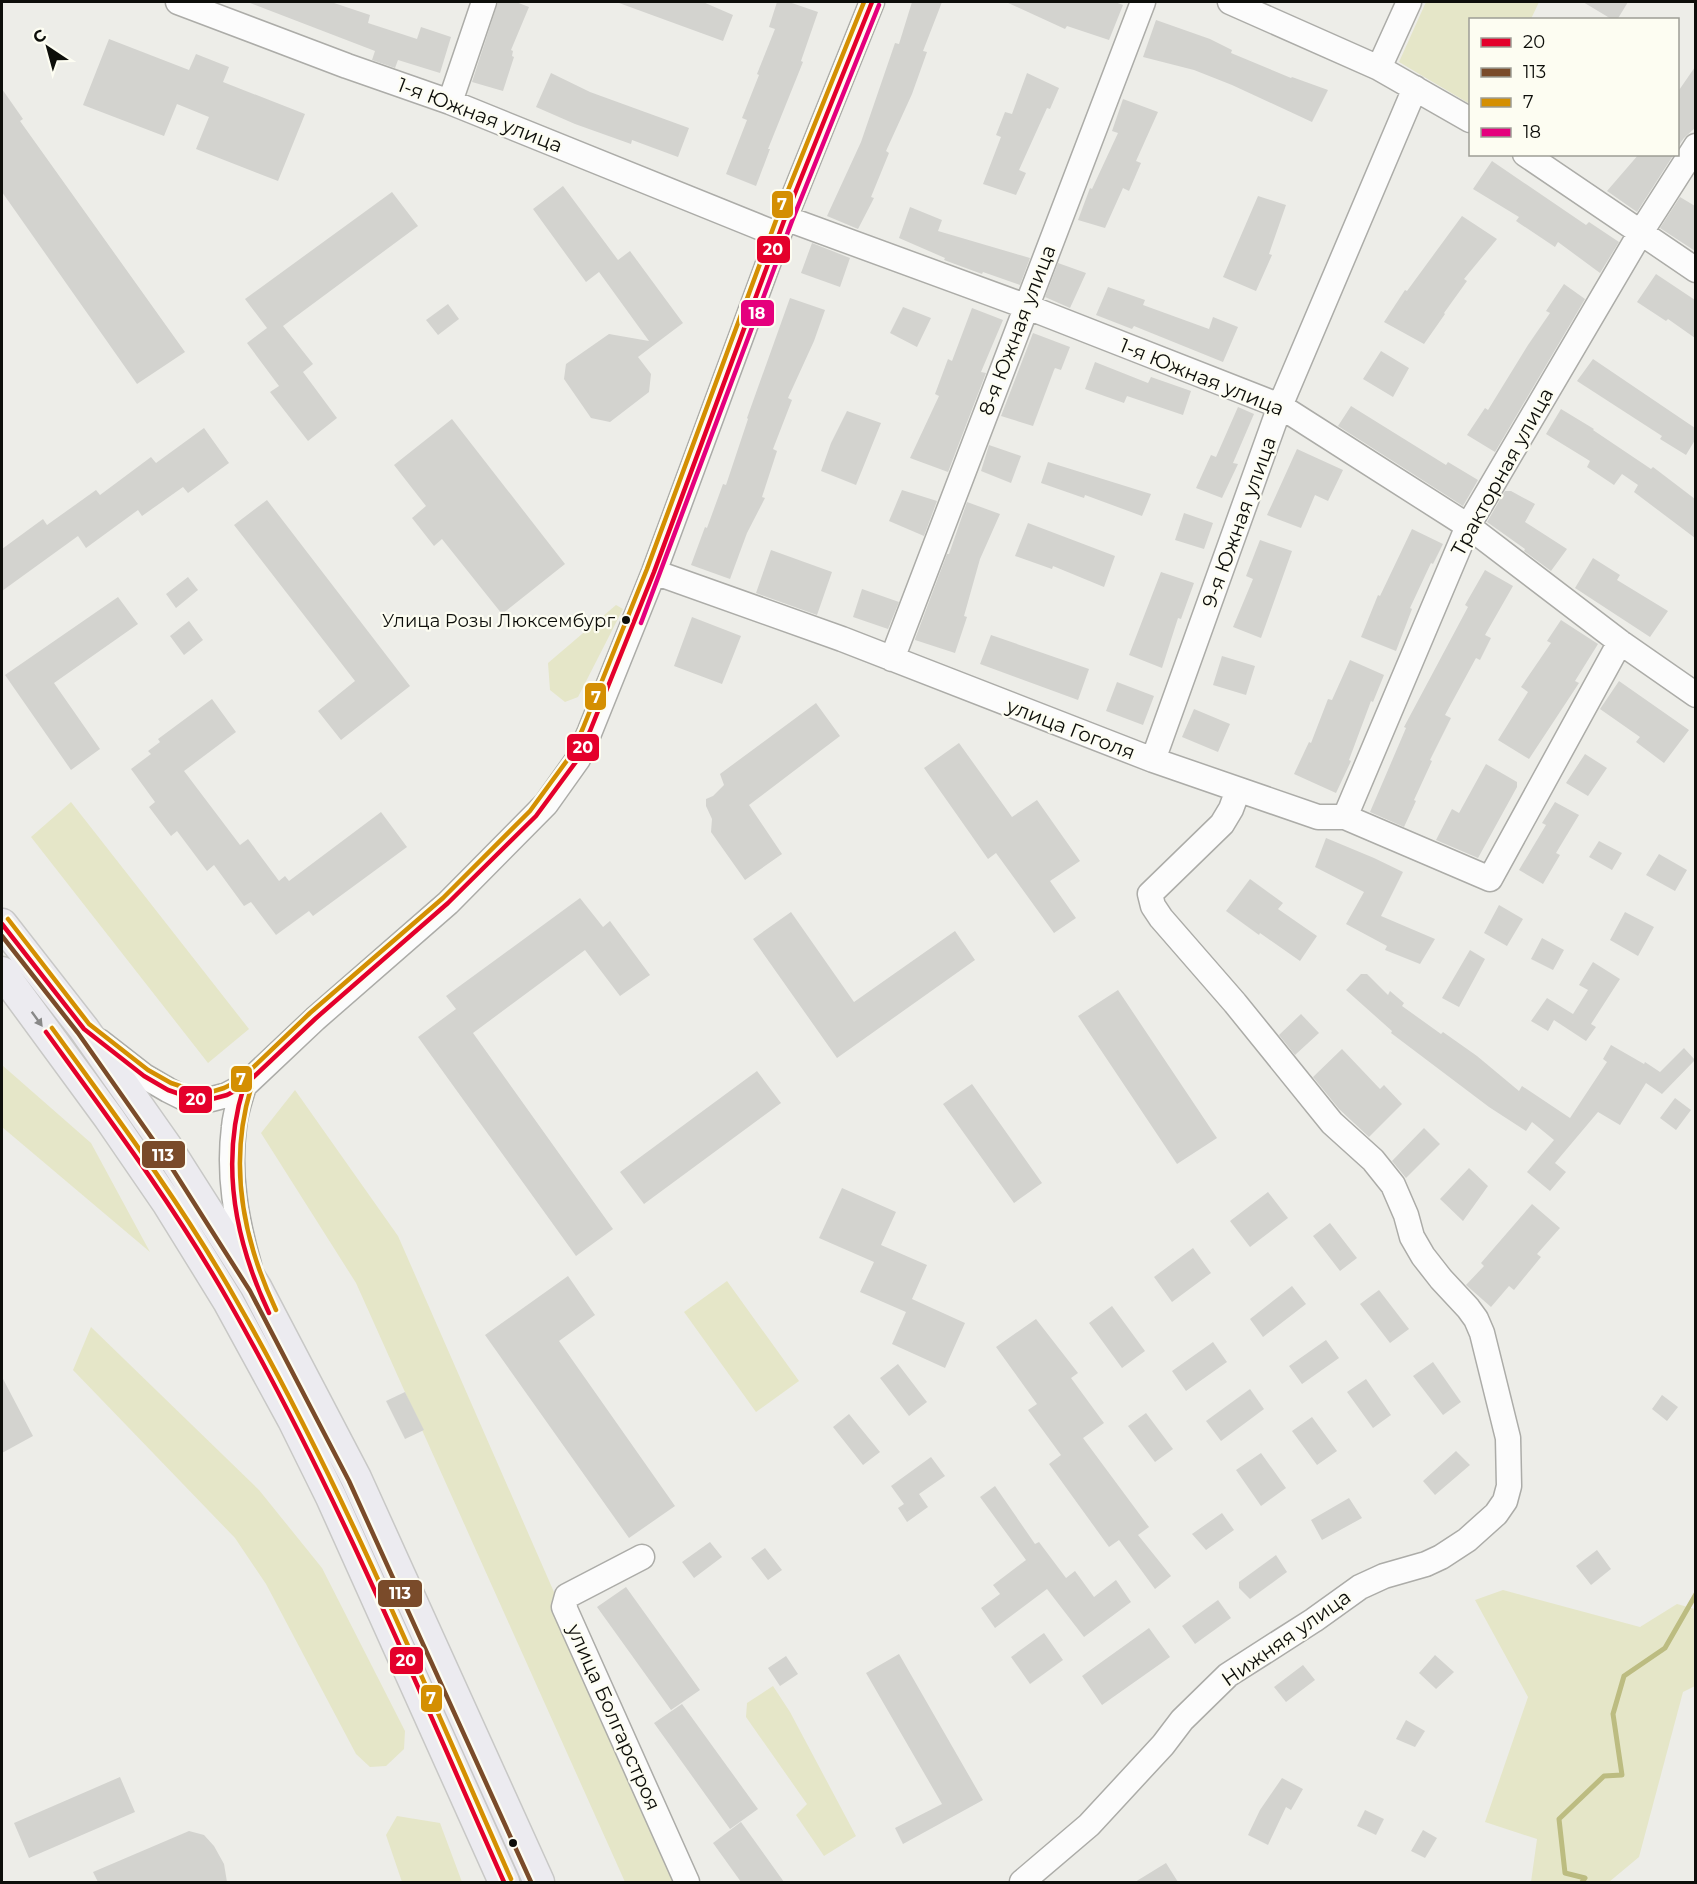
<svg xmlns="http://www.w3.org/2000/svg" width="1697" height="1884" font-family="Montserrat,sans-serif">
	<rect width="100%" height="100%" fill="#edede8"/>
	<path fill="#e5e6c8" d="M1426,2H1539L1531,19L1470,20V104L1399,62Z
		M616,605L623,609L578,697L565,702L550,690L548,663Z
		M71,802L249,1029L208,1063L31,837Z
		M2,1065L91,1143L150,1252L2,1127Z
		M295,1090L398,1236L681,1882H625L356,1283L261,1133Z
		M727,1281L799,1381L756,1412L684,1312Z
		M91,1327L259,1490L322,1568L405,1731L404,1749L386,1766L370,1767L356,1754L266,1584L235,1538L73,1370Z
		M1503,1590L1640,1627L1677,1604L1695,1609V1686L1683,1692L1639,1857L1609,1882H1531L1537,1839L1485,1822L1528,1697L1475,1600Z
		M773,1686L790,1712L856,1836L824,1856L796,1815L807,1804L746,1717L747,1703Z
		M397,1816L440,1823L462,1882H402L386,1835Z"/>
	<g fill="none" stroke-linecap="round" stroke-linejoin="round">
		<path stroke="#bcbc81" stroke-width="5" d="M1582,1882L1585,1878L1565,1873L1559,1819L1604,1776L1622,1775L1613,1714L1624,1676L1665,1648L1696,1594"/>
	</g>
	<path fill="#d3d3cf" d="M250,2H331L370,15L368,23L417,39L421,27L451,37L440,73L398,60L395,68L372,60L375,51L250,3Z
		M498,2H516L529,7L511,50L513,51L512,56L514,57L503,91L472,82Z
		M619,2H703L733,15L723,41L619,3Z
		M777,2H789L818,12L801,61L803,62L768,149H770L756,186L726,174L747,120L742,118L759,75L757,74L775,29L769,27Z
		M912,2H942L923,51L927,52L912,94L886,151L889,153L871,197L874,198L858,229L827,216L861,142L895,43L899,44Z
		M1006,2H1115L1123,5L1109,40L1067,26L1065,29Z
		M1583,2H1628L1617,20H1613Z
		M1156,20L1210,39L1232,50L1231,53L1291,78L1292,77L1328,90L1312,122L1232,85L1194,70L1143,57Z
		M109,39L189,70L196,54L229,67L223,82L305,114L278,181L196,149L209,117L177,104L164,136L83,105Z
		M1695,67V128L1684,138L1677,148V93Z
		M551,73L590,92L689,128L678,157L632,140L631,144L575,124L536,107Z
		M1027,73L1059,88L1050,109L1047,108L1019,170L1026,173L1016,195L983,184L1001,137L996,135L1005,112L1012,114Z
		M2,89L23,119L20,121L185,352L137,384L2,192Z
		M1123,99L1158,112L1136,161L1141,163L1129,191L1123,188L1105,228L1078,220L1090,188L1092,189L1118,133L1112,131Z
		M1639,154H1674L1637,212L1607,191Z
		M1492,161L1586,225L1589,222L1619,242L1600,273L1558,242L1555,247L1516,221L1519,217L1473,189Z
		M563,186L618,260L630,251L683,323L638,357L651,374L649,392L610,422L591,418L564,379L566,364L609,334L649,341L599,272L586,282L533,209Z
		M392,192L418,226L283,326L313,364L303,372L337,418L308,441L270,392L279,386L247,343L267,328L245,299Z
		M1258,196L1286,205L1269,254L1272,255L1256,291L1223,277Z
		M1680,197L1695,206V251L1660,228Z
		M910,207L942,220L938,231L1030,258L1020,285L983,272L982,274L944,260L945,258L899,238Z
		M1462,216L1497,239L1464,279L1467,281L1444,313L1445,314L1424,344L1384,322L1405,290L1407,291Z
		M812,243L850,258L840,287L801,273Z
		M1058,263L1086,273L1070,308L1045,297Z
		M1656,274L1695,300V338L1668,319L1666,321L1637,302Z
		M1564,284L1585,299L1495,452L1467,435L1485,408L1488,410L1528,345L1550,313L1546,311Z
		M1108,287L1145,300L1143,305L1209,329L1213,317L1238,327L1223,362L1134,326L1132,329L1096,315Z
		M790,298L825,310L814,341L788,398L792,400L773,449L777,451L762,497L765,498L747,533L730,579L691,565L705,527L707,528L723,484L726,485L748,419L747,418Z
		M448,304L459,319L438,335L426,320Z
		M903,307L931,318L917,347L890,333Z
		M972,308L1003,320L981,372L986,373L948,472L910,458L939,396L935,394L948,359L952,361Z
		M1033,333L1070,347L1061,370L1055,368L1054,370L1033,426L1001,416Z
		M1381,351L1409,368L1393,397L1363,379Z
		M1593,359L1695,428V440L1686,455L1660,439L1662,436L1577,381Z
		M1095,362L1148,383L1151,377L1191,391L1183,415L1127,396L1124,403L1085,389Z
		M1351,406L1446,465L1448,462L1478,480L1463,506L1338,426Z
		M1238,407L1254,414L1233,463L1238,464L1222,498L1196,488L1211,455L1216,457Z
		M1561,409L1594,429L1593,430L1651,469L1653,467L1695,499V538L1634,492L1638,485L1622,474L1614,485L1587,467L1590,461L1546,434Z
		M847,411L881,423L856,485L821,471L831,443Z
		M452,419L565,564L502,614L442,539L434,546L412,518L426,506L394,465Z
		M204,428L229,463L188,493L183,487L142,516L138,510L86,548L78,536L2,591V549L43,519L47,525L96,490L100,495L151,457L156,463Z
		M989,445L1021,456L1011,483L981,471Z
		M1297,449L1343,470L1328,501L1315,495L1301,528L1267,515Z
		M1048,462L1151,494L1142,516L1085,495L1084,498L1041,483Z
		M902,490L937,501L924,536L889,521Z
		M1505,491H1511L1535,504L1525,522L1567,549L1551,571L1524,551L1525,549L1487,522Z
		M267,500L410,686L341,740L318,711L355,681L234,525Z
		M967,502L1000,514L980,559L964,616L967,617L955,653L915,640V639L947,554H949Z
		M1184,513L1213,523L1204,549L1175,540Z
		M1028,523L1115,556L1104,587L1053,566L1052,569L1015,556Z
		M1412,529L1443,544L1433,564L1431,563L1410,608L1412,609L1396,651L1361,637L1378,595L1380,596Z
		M1260,540L1292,551L1261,638L1233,627L1253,579L1246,576Z
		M771,550L832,572L817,615L756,593Z
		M1593,558L1620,575L1617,580L1668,611L1650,637L1575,588Z
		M1485,570L1513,586L1485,635L1491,638L1480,660L1476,658L1445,715L1451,718L1430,760L1432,761L1414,800L1416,801L1404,827L1370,812L1406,728L1404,727L1468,607L1465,605Z
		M1161,572L1194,583L1181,619L1178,618L1162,668L1129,655Z
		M188,577L198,590L176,608L166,594Z
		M862,589L899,602L888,629L853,617Z
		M118,597L138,624L54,683L100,749L71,770L5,675Z
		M692,617L741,636L722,684L674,666Z
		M1561,620L1598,644L1575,681L1579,683L1529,759L1498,740L1528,692L1521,687L1551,643L1547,641Z
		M189,621L203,640L184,655L170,636Z
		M991,635L1089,669L1078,700L980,664Z
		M1222,656L1255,666L1246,695L1213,685Z
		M1350,660L1384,675L1373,702L1371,701L1349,760L1351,761L1336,793L1294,774L1309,742L1311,743L1328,699L1332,700Z
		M1619,681L1689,730L1664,763L1636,742L1640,737L1600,709Z
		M1117,682L1154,696L1143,725L1106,711Z
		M212,699L236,732L184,771L240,845L248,839L279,881L285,876L289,881L381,812L407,847L313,916L309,911L276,935L251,902L244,906L214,865L207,871L177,831L171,836L149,807L155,802L131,769L151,754L148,751L160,742L158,739Z
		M816,703L840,736L749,805L782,854L745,880L711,832L712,819L706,806V799L713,796L724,785L720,774Z
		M1194,709L1230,724L1218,752L1182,737Z
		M959,743L1012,817L1037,800L1080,861L1050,881L1076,918L1054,933L996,853L988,859L924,768Z
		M1585,754L1607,768L1588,796L1566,783Z
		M1486,764L1517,782V787L1478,858L1436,840L1452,809L1459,813Z
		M1555,802L1579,815L1556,853L1560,855L1543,884L1519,870L1546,825L1542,823Z
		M1326,838L1374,858L1403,872L1381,916L1435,939L1420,964L1385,950L1387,946L1346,924L1364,892L1315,867Z
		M1599,841L1622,853L1612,870L1589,857Z
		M1659,854L1687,870L1675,891L1646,875Z
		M1250,879L1283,903L1278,909L1317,936L1300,961L1260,933L1259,935L1226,911Z
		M580,898L603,927L610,921L650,975L620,996L585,950L473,1033L613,1229L576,1256L418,1037L456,1009L446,996Z
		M1499,905L1523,919L1507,946L1484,933Z
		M791,912L854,1002L955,931L975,960L837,1058L753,939Z
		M1625,912L1654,927L1638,956L1610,940Z
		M1542,938L1564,950L1553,970L1531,959Z
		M1470,950L1485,959L1459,1007L1442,998Z
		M1593,962L1620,979L1591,1024L1596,1027L1586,1041L1554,1020L1548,1031L1531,1021L1547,998L1573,1014L1588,990L1579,985Z
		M1361,974H1367L1388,995L1390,991L1404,1003L1402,1006L1441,1034L1443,1032L1477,1056L1519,1091L1522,1086L1570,1118L1607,1062L1603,1059L1611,1045L1644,1064L1645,1062L1660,1072L1684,1048L1695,1060L1662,1094L1646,1083L1620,1125L1598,1112L1555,1163L1566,1172L1550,1191L1527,1172L1554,1140L1532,1122L1526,1131L1489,1107L1391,1033L1392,1031L1346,990Z
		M1118,990L1217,1138L1177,1164L1078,1016Z
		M1301,1014L1319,1033L1295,1055L1279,1035Z
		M1342,1049L1380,1089L1384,1085L1402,1104L1369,1137L1339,1109L1313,1077Z
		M757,1071L781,1103L644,1204L620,1172Z
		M972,1084L1042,1183L1014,1203L943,1104Z
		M1675,1098L1691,1110L1676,1130L1660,1118Z
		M1424,1128L1440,1144L1406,1178L1392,1161Z
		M1469,1168L1488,1186L1463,1221L1440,1199Z
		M842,1188L896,1212L881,1245L927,1265L912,1299L965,1323L945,1368L892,1344L906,1312L860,1292L874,1262L819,1238Z
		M1268,1192L1288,1218L1250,1247L1230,1221Z
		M1532,1204L1560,1228L1537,1254L1541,1257L1514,1290L1509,1286L1491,1307L1466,1285L1484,1266L1481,1263Z
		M1330,1223L1357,1258L1340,1271L1313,1236Z
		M1193,1248L1211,1273L1172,1302L1154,1277Z
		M568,1276L595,1315L559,1341L675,1506L629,1538L485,1335Z
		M1292,1286L1306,1304L1263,1337L1250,1319Z
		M1379,1290L1409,1329L1390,1343L1360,1304Z
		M1112,1306L1145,1351L1122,1368L1089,1323Z
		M1036,1319L1078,1373L1071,1378L1104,1423L1083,1438L1149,1527L1138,1535L1171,1576L1155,1589L1119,1540L1109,1547L1049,1464L1061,1455L1028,1410L1037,1404L996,1347Z
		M1326,1340L1339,1358L1302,1384L1289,1366Z
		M1213,1342L1227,1362L1186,1391L1172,1371Z
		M1433,1362L1461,1402L1443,1415L1413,1376Z
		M898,1364L927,1402L909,1416L880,1378Z
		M2,1377L33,1436L2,1453Z
		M1366,1379L1391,1415L1373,1428L1347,1392Z
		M1250,1389L1264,1409L1221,1441L1206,1421Z
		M405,1392L424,1430L405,1439L386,1401Z
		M1662,1395L1678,1407L1667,1421L1652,1409Z
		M1146,1413L1173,1449L1155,1462L1128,1426Z
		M849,1414L880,1452L863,1465L833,1427Z
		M1312,1417L1337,1451L1317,1465L1292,1431Z
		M1456,1451L1470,1465L1435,1495L1423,1481Z
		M1261,1453L1286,1488L1261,1506L1236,1470Z
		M931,1457L945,1476L919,1494L928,1507L907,1522L898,1508L904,1504L891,1486Z
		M995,1486L1035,1544L1039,1542L1066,1578L1075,1571L1094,1597L1116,1580L1131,1602L1084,1637L1047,1589L995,1628L981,1608L1000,1594L993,1585L1026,1560L980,1497Z
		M1349,1498L1362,1518L1322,1540L1311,1520Z
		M1222,1513L1234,1530L1206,1550L1192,1534Z
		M710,1542L722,1557L694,1578L682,1562Z
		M765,1548L782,1570L768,1580L751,1558Z
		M1597,1550L1611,1569L1591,1585L1576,1566Z
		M1276,1555L1287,1572L1250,1599L1239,1588V1582Z
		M626,1587L700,1690L671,1710L597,1607Z
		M1218,1600L1231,1618L1195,1644L1182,1626Z
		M1149,1628L1170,1657L1102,1705L1082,1676Z
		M1044,1633L1063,1660L1030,1684L1011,1657Z
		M899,1654L983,1800L903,1844L895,1828L942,1804L866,1673Z
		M1435,1655L1454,1672L1436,1689L1419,1673Z
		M786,1656L798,1674L780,1686L768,1668Z
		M1303,1665L1315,1680L1286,1702L1274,1687Z
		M682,1704L758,1809L730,1829L654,1723Z
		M1406,1720L1425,1731L1415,1747L1396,1739Z
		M120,1777L135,1812L29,1858L14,1823Z
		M1282,1778L1303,1789L1291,1810L1286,1807L1268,1845L1248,1835L1260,1810Z
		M1365,1810L1384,1819L1376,1835L1357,1826Z
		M741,1822L784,1882H741L713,1843Z
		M1423,1830L1437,1838L1425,1858L1411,1851Z
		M189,1831L204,1835L214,1846L224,1864L227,1882H98L93,1872Z
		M1166,1863L1178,1882H1135Z"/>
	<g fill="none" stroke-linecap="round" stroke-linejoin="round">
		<g stroke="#acaca8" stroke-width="27">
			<path id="minor" d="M178,2L347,66L450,102L779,235
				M1230,2L1379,68L1470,120
				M1379,68L1409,2
				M450,102L484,2
				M1525,154L1696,270
				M785,218L1025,306L1280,406L1468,526L1620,642L1696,695
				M654,572L842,639L1153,760L1318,817H1345L1490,879L1620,642
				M892,659L1143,2
				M1153,760L1280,406L1415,88
				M1345,817L1468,526L1641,232L1696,146
				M99,1041L144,1076L168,1090L184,1098L197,1100L212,1099L227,1095L244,1086L315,1019L448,903L546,804L578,759L590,731L654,572L785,218L872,2
				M244,1086C240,1100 235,1113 234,1127C228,1175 236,1219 249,1265
				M642,1557L567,1596L564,1607L687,1882
				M1022,1882L1089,1825L1163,1745L1182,1720L1228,1675L1314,1620L1360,1587L1384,1576L1426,1564L1441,1557L1467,1540L1496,1514L1505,1501L1509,1486L1508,1438L1482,1333L1476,1319L1468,1308L1441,1279L1423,1256L1412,1237L1406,1215L1393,1185L1373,1160L1332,1123L1235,1003L1161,918L1153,906L1150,894L1222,824L1231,809L1238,790"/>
		</g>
		<g stroke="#c8c8c6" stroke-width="33">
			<path id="major" d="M2,924L84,1029L167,1147L256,1287L356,1478L539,1882
				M2,972L109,1118L168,1204L228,1301L293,1420L331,1497L504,1882"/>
		</g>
		<use href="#minor" stroke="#fcfcfc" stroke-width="24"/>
		<use href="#major" stroke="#ecebf0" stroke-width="30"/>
		<g stroke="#fdfdf2" stroke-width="9">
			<path id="bus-1" d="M2,924L84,1029L144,1076L168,1090L197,1100L212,1099L227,1095L244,1086L315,1019L448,903L536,816L578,759L590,731L654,572L785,218L872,2
				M46,1032C110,1120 175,1207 229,1302C335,1488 417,1686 504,1882
				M244,1086C220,1163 235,1241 269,1313"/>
		</g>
		<g stroke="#fdfdf2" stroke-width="9">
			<path id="bus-2" d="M2,936L78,1033L161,1151L250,1291L349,1481L531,1882"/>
		</g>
		<g stroke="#fdfdf2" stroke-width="9">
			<path id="bus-3" d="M8,919L89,1024L148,1070L171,1083L198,1092H211L224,1088L240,1080L310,1013L443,898L530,811L571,755L583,728L647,569L778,215L864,2
				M52,1028C116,1116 181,1203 235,1298C342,1484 424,1683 511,1879
				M251,1088C228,1164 243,1240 276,1310"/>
		</g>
		<g stroke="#fdfdf2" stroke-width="9">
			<path id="bus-4" d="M641,623L792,221L879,5"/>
		</g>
		<use href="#bus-1" stroke="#e4002b" stroke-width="4.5"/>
		<use href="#bus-2" stroke="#7a4b2a" stroke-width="4.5"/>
		<use href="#bus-3" stroke="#d48f02" stroke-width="4.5"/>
		<use href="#bus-4" stroke="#e5007d" stroke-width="4.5"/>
	</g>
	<defs><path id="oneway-solid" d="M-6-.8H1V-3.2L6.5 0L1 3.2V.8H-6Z" transform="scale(1.5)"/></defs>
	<use fill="#888" href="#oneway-solid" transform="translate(37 1019) rotate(54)"/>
	<g fill="#0d0e0a" stroke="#fdfdf2" stroke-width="2">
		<circle cx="626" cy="620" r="5"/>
		<circle cx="513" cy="1843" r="5"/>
	</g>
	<g text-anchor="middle" stroke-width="4.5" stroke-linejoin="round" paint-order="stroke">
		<g font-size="18" fill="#0d0e0a" stroke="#fdfdf2" text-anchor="end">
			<text x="615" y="627">Улица Розы Люксембург</text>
		</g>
		<g font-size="20" fill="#0d0e0a" stroke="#fdfdf2">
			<text transform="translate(480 115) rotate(21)" y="7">1-я Южная улица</text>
			<text transform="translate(1017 330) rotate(-69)" y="7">8-я Южная улица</text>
			<text transform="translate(1202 377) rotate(22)" y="7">1-я Южная улица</text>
			<text transform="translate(1502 472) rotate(-61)" y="7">Тракторная улица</text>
			<text transform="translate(1239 522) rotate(-70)" y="7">9-я Южная улица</text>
			<text transform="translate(1071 729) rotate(21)" y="7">улица Гоголя</text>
			<text transform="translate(1286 1638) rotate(-35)" y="7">Нижняя улица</text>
			<text transform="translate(614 1717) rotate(66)" y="7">улица Болгарстроя</text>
		</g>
	</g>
	<g stroke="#fdfdf2" stroke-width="2">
		<rect x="771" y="190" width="23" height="29" rx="6" fill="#d48f02"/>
		<rect x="756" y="235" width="35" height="29" rx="6" fill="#e4002b"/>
		<rect x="740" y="299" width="35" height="28" rx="6" fill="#e5007d"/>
		<rect x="584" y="682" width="23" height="29" rx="6" fill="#d48f02"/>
		<rect x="566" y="733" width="34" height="29" rx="6" fill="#e4002b"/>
		<rect x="230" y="1065" width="23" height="28" rx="6" fill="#d48f02"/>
		<rect x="178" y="1085" width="35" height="29" rx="6" fill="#e4002b"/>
		<rect x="141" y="1140" width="45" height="29" rx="6" fill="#7a4b2a"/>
		<rect x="377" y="1579" width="46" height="29" rx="6" fill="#7a4b2a"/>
		<rect x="389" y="1646" width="35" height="29" rx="6" fill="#e4002b"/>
		<rect x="420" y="1684" width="23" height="29" rx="6" fill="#d48f02"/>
	</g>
	<g font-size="16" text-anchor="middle" font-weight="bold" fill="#fff">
		<text x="782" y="210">7</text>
		<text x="773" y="255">20</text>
		<text x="757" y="319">18</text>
		<text x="596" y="703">7</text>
		<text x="583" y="753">20</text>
		<text x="241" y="1085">7</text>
		<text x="196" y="1105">20</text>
		<text x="163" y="1161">113</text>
		<text x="400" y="1599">113</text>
		<text x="406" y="1666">20</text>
		<text x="431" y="1704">7</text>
	</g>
	<rect width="1697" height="1884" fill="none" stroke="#0d0e0a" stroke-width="6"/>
	<rect x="1469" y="18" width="210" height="138" fill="#fdfdf2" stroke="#9d9d95" stroke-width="1.5"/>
	<rect x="1481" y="38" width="30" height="9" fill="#e4002b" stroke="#9d9d95" stroke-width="1.5"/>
	<text x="1523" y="48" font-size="18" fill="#0d0e0a">20</text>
	<rect x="1481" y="68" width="30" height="9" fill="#7a4b2a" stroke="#9d9d95" stroke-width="1.5"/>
	<text x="1523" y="78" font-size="18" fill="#0d0e0a">113</text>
	<rect x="1481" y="98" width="30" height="9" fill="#d48f02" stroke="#9d9d95" stroke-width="1.5"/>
	<text x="1523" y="108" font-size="18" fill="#0d0e0a">7</text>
	<rect x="1481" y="128" width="30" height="9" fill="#e5007d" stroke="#9d9d95" stroke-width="1.5"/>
	<text x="1523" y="138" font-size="18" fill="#0d0e0a">18</text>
	<g transform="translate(48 48) rotate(324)" stroke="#fdfdf2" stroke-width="4.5" paint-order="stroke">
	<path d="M0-4.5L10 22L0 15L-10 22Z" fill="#0d0e0a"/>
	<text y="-9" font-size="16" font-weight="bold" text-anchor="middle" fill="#0d0e0a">С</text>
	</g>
</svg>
